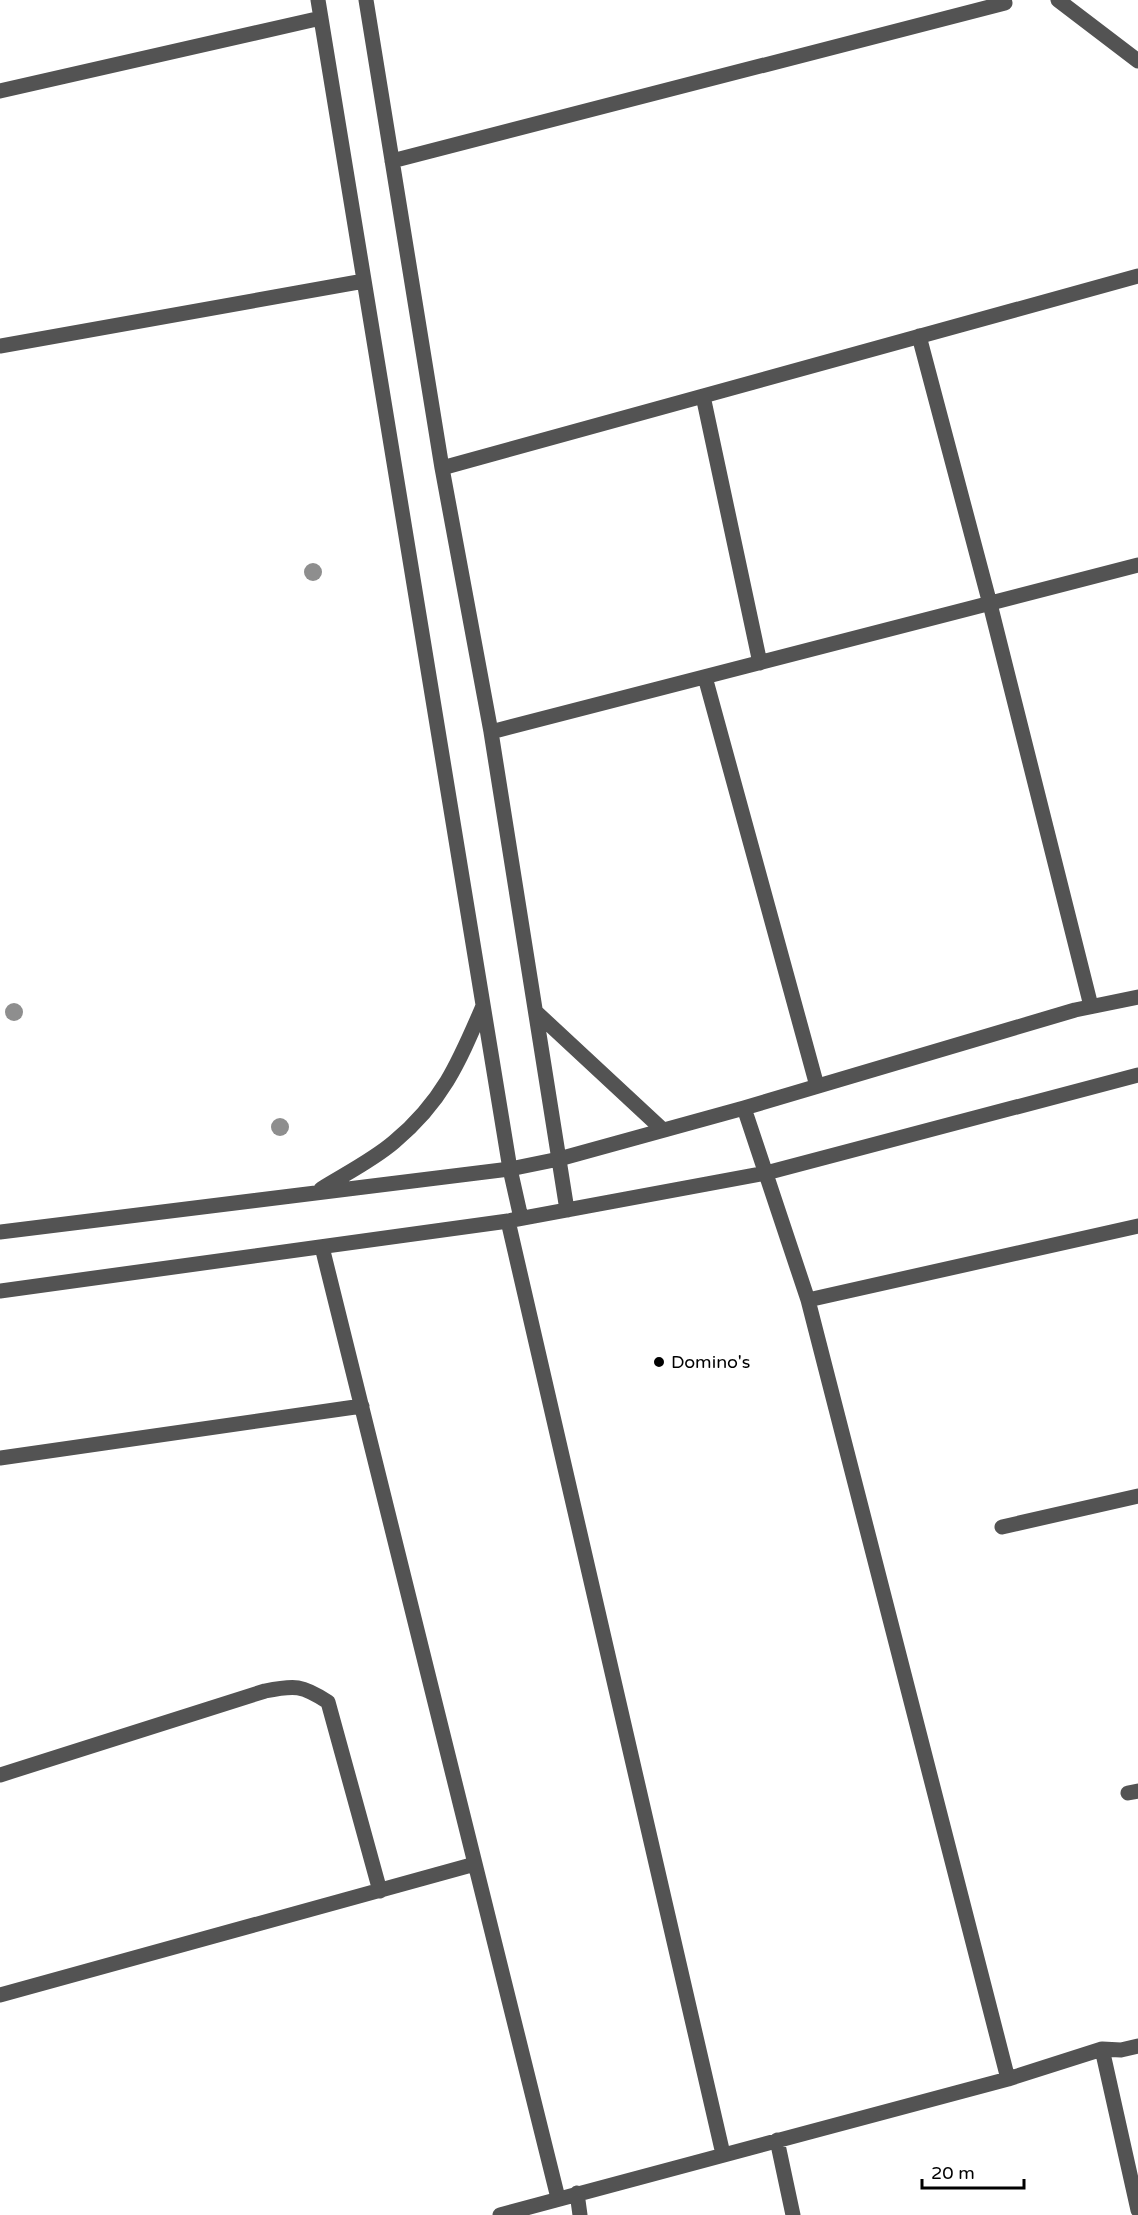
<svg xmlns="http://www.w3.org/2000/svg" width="1138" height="2215" font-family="'Varela Round',sans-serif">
	<rect width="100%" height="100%" fill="#fff"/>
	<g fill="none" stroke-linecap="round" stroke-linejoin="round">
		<path stroke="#535353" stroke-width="15" d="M318,0L510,1169L521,1218
			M366,0L442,468L491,732L567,1210
			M1058,0L1138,61
			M0,91L321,18
			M392,161L1005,3
			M919,336L990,604L1091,1006
			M0,346L364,281
			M703,396L760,663
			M442,468L1138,276
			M705,677L817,1086
			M491,732L1138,565
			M536,1012L663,1130
			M744,1108L808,1300L1008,2079
			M321,1189C345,1174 373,1160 394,1142C443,1101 459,1062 483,1006
			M508,1221L723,2154
			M0,1232L510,1169L559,1159L744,1108L1075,1010L1138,997
			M322,1247L558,2198
			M0,1291L508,1221L766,1173L1138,1075
			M808,1300L1138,1226
			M0,1458L362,1406
			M1002,1527L1138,1496
			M0,1775L265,1691C295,1685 302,1685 328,1702L380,1891
			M1128,1793L1138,1791
			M0,1995L475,1864
			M1102,2049L1138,2210
			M777,2140L793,2215
			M577,2193L580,2215
			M500,2215L1008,2079L1102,2049L1121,2050L1138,2046"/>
	</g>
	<g fill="#8e8e8e">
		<circle cx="313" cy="572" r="9"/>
		<circle cx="14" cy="1012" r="9"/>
		<circle cx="280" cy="1127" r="9"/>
	</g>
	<circle fill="#000" stroke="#fff" stroke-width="2" cx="659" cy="1362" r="6"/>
	<g text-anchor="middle" stroke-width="5" stroke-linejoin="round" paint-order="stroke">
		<g font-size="18" fill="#000" stroke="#fff" text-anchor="start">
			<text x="671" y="1368">Domino's</text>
		</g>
	</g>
	<path d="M922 2179v9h102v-9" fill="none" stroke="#000000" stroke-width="3"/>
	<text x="931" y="2179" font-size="18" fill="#000000" stroke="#ffffff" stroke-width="4.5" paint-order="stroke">20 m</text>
</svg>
